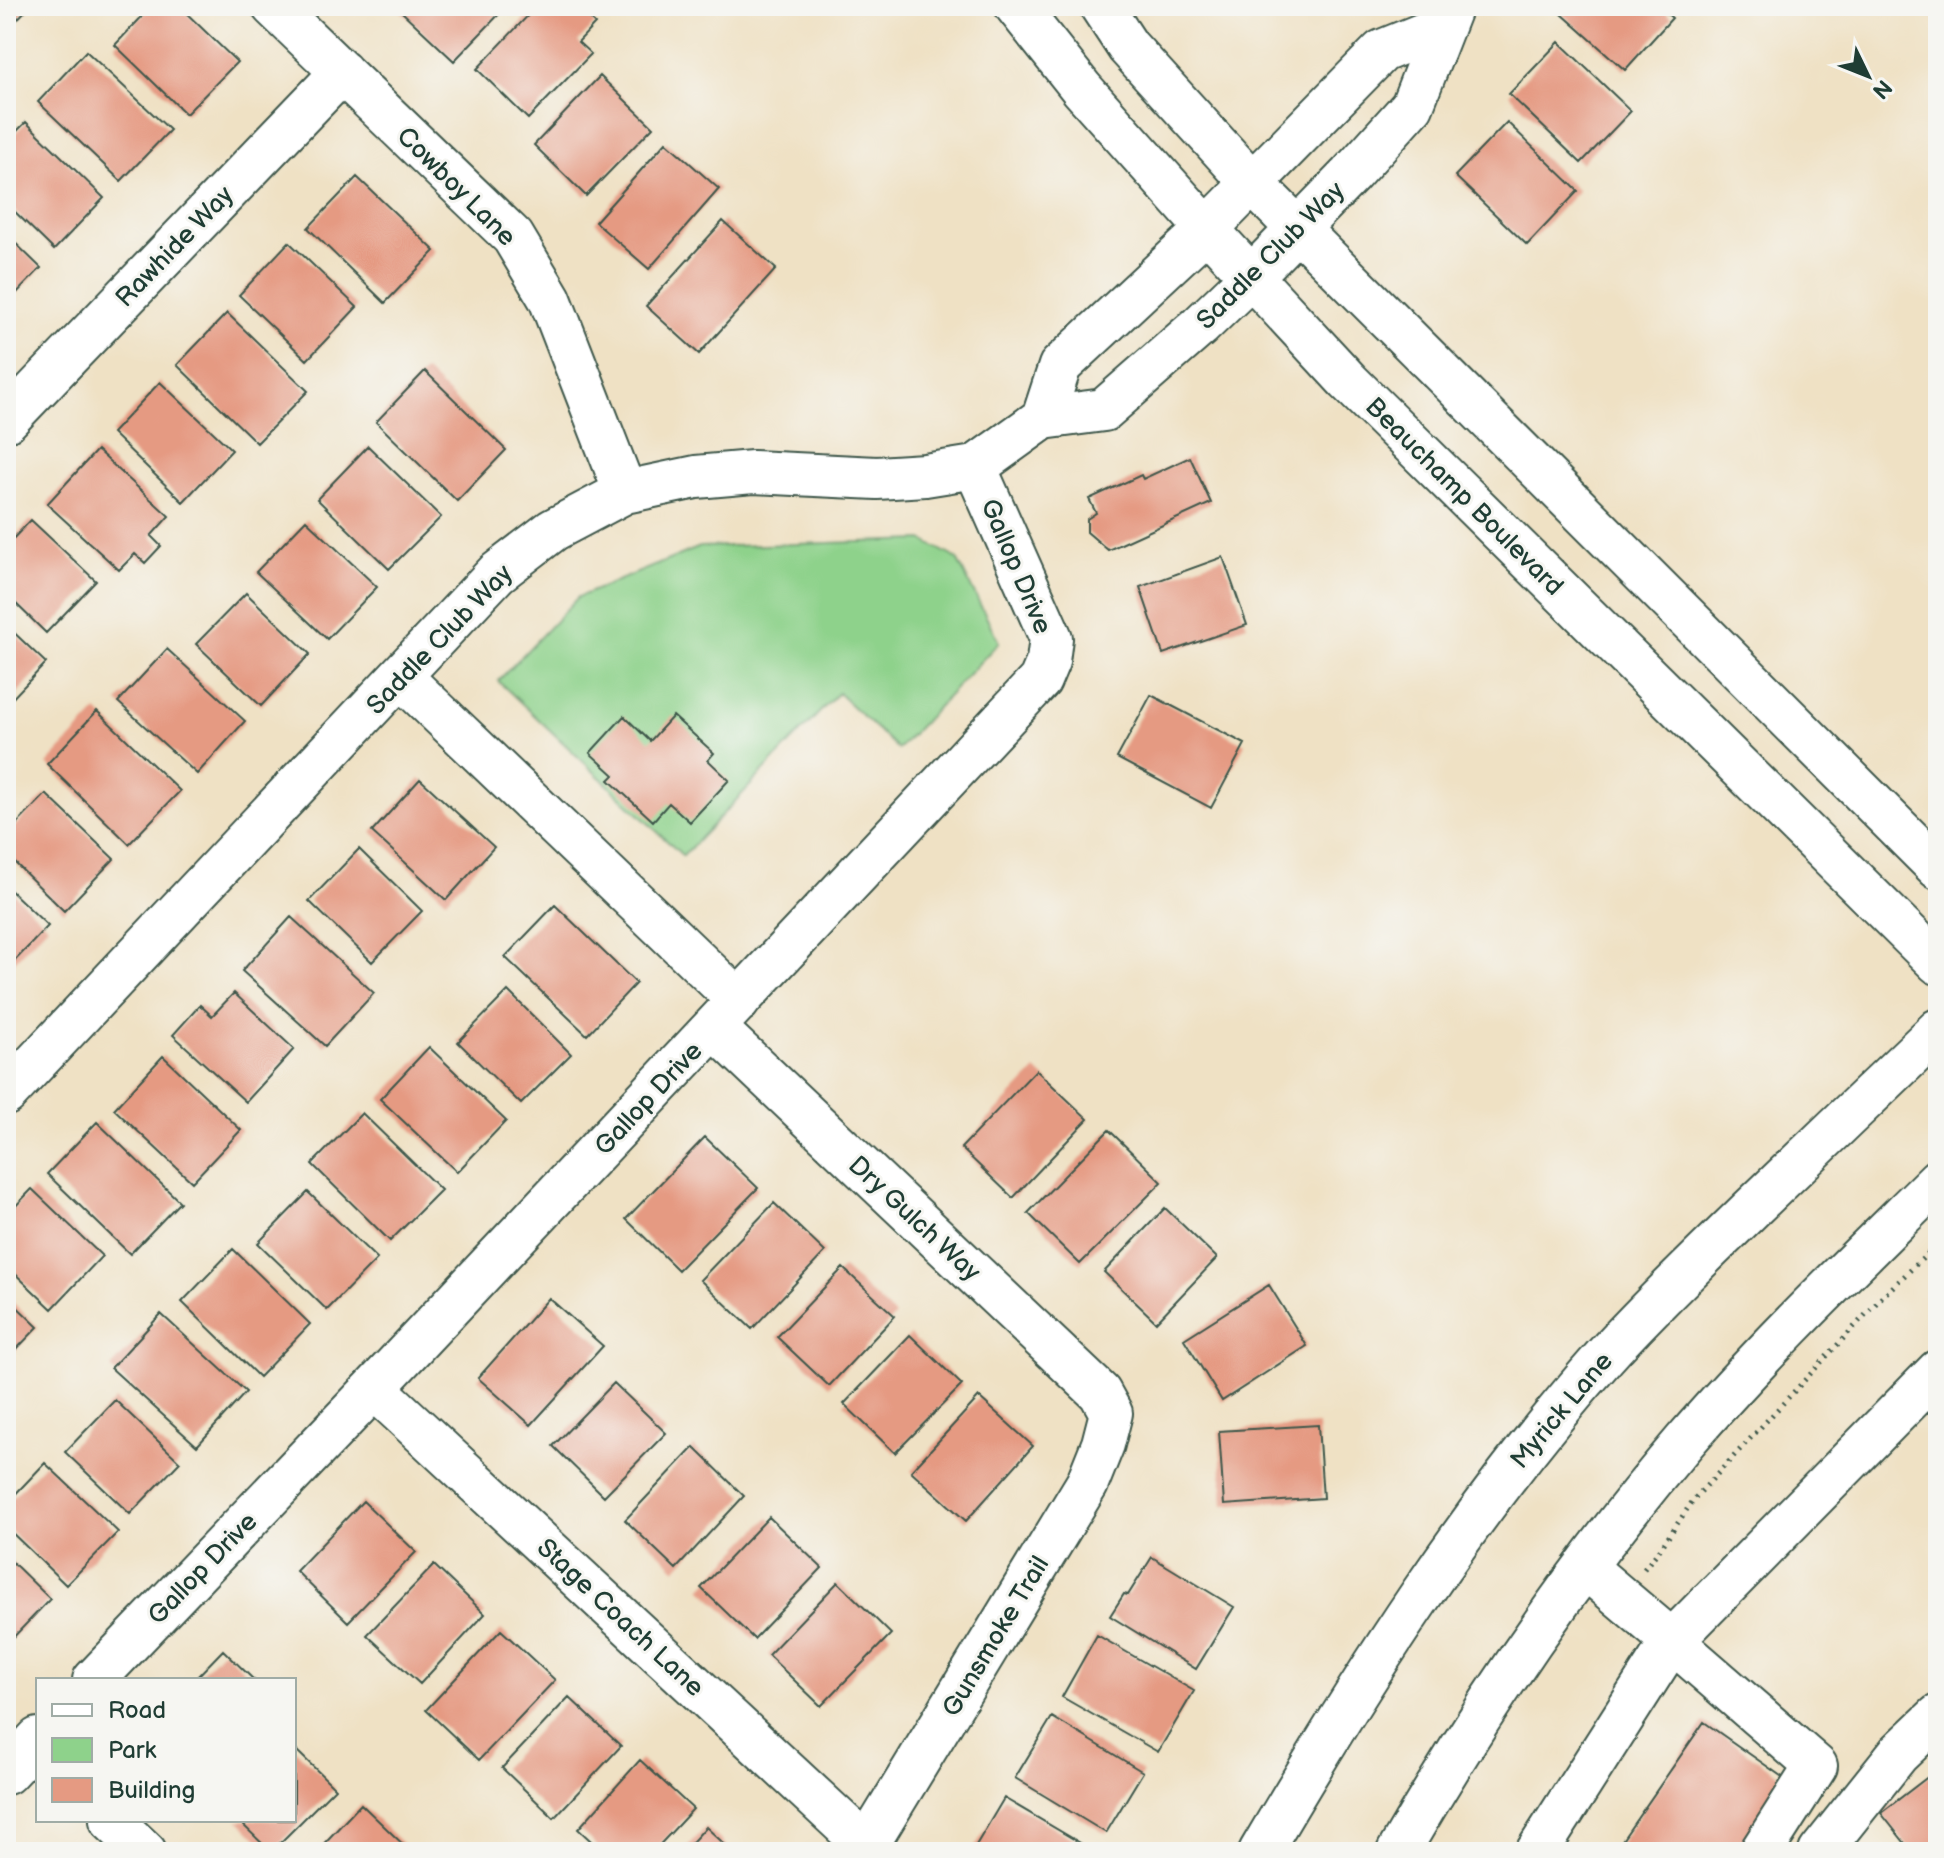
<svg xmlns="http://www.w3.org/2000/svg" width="1944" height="1858" font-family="'Balsamiq Sans',sans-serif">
	<rect width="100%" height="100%" fill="#f6f6f2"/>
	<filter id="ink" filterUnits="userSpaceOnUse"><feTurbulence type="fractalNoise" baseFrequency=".0125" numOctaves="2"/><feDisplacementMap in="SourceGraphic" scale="16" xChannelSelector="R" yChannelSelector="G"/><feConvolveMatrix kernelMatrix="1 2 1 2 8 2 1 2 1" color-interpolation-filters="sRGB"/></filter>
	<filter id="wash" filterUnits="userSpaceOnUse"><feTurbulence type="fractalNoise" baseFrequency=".006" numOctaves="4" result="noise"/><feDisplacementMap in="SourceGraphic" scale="32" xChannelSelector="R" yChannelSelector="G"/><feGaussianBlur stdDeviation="1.8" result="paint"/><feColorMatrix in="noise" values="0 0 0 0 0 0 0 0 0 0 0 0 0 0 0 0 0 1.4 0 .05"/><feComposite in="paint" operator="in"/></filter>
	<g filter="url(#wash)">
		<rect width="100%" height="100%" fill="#efe1c4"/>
		<path fill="#8ed28b" stroke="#568860" stroke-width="2" d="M923,540L957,559L999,642L898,749L838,693L683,856L498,681L578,597L700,547Z"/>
		<g id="blocks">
			<path fill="#e59a82" d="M6,6H30L6,31Z
				M152,6H179L237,62L186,114L115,45Z
				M406,6H507L454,61L401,11Z
				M537,6L547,13L554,6H576L595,24L578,42L591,54L528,119L477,69Z
				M1553,6H1659L1672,18L1625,70Z
				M1559,42L1631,111L1581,163L1509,94Z
				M86,51L170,130L121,181L38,102Z
				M600,76L653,127L586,196L534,145Z
				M26,122L104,198L54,250L6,203V142Z
				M1507,122L1578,191L1527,245L1455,176Z
				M666,142L719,189L649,269L595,222Z
				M357,177L435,251L385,303L308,228Z
				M723,221L776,269L699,354L646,306Z
				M6,234L41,268L6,304Z
				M289,242L357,307L307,360L239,295Z
				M227,313L308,391L257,443L177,365Z
				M425,371L506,450L457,501L376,422Z
				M160,382L232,450L183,502L112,433Z
				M368,446L441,517L389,569L317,499Z
				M97,450L169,516L151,536L161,546L145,563L135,554L119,570L47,504Z
				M1190,457L1211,503L1108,550L1087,532V519L1096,513L1089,499L1141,475L1143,479Z
				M31,520L96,581L46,633L6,594V546Z
				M306,520L377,587L327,639L256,572Z
				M1223,557L1247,625L1163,654L1140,587Z
				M246,593L310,654L261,706L196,644Z
				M6,625L46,663L6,705Z
				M167,649L245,721L197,774L118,702Z
				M1151,695L1245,744L1211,808L1117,758Z
				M97,711L180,791L129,844L47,764Z
				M624,716L650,741L673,716L714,753L708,760L729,780L690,822L669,803L653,821L609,780L614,775L590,753Z
				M420,779L494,847L446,900L372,832Z
				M46,794L114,859L64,911L6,854V835Z
				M359,849L422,911L372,962L309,901Z
				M6,886L48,926L6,970Z
				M555,905L636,983L587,1035L505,957Z
				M291,917L374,993L325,1046L242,971Z
				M508,991L571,1054L521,1104L458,1042Z
				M234,993L294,1049L246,1102L173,1035L200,1005L212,1016Z
				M429,1047L506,1121L457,1172L380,1099Z
				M163,1056L241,1130L192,1182L114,1109Z
				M1036,1070L1088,1119L1013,1198L961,1148Z
				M362,1113L441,1190L390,1241L312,1164Z
				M97,1122L180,1202L130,1254L47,1174Z
				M1109,1130L1162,1182L1080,1264L1028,1213Z
				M705,1137L758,1188L678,1270L626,1219Z
				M32,1189L102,1256L52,1309L6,1265V1216Z
				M308,1192L377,1259L327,1310L258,1243Z
				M774,1203L825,1252L752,1329L700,1280Z
				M1165,1208L1217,1258L1156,1322L1104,1272Z
				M233,1249L310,1324L259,1377L182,1302Z
				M843,1268L895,1316L829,1386L777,1337Z
				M1269,1285L1307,1346L1222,1401L1184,1339Z
				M6,1296L38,1327L6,1360Z
				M549,1298L603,1346L531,1425L478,1378Z
				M161,1314L246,1392L197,1446L111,1368Z
				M910,1335L962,1385L895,1453L844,1404Z
				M614,1383L666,1433L604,1496L553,1446Z
				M979,1397L1033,1446L966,1521L911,1471Z
				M115,1400L180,1462L130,1514L65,1452Z
				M1318,1425L1323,1498L1224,1505L1219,1431Z
				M694,1447L744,1496L676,1569L625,1520Z
				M45,1463L118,1532L66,1585L6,1527V1504Z
				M363,1501L416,1552L348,1622L296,1571Z
				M769,1517L822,1568L754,1639L701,1588Z
				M6,1556L50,1599L6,1645Z
				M1152,1557L1234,1607L1196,1669L1110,1616L1124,1594L1128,1595Z
				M434,1565L485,1614L420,1684L367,1635Z
				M838,1582L891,1634L821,1706L768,1655Z
				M501,1630L555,1680L479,1760L426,1710Z
				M1097,1635L1194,1691L1158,1752L1062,1697Z
				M223,1650L254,1680H194Z
				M569,1697L621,1746L554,1818L502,1768Z
				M1052,1717L1143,1772L1106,1833L1015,1778Z
				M1704,1722L1788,1781L1738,1852H1614Z
				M294,1748L335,1788L271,1852L238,1820H294Z
				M640,1760L693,1809L653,1852H603L578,1829Z
				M1938,1769V1852H1912L1881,1813Z
				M1004,1798L1082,1844L1077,1852H972Z
				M361,1804L411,1852H316Z
				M706,1827L733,1852H683Z"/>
		</g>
	</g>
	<g filter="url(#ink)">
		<use href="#blocks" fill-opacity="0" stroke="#3e564a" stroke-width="2"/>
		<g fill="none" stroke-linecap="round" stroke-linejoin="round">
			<g stroke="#3e564a" stroke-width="46">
				<path id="minor" d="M273,6L513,237L550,299L625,492
					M1016,6L1082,89L1207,229L1348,381L1938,963
					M1101,6L1128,47L1252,183L1938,868
					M1043,418L1060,366L1207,229L1382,51L1441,27
					M6,421L342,72
					M401,677L739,1001
					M714,1027L1064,1359L1100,1393L1111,1413L1103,1444L1087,1484L863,1852
					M6,1094L497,573L553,530L625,492L696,477L753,472L877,478L925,475L975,467L1043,418L1104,410L1200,326L1252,276L1350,175L1412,106L1451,6
					M374,1388L867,1846
					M1586,1568L1672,1641L1938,1371
					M94,1680L374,1388L1040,680L1048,661L1051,638L975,467
					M6,1773L38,1739
					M111,1820L145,1852
					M1260,1852C1362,1678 1471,1507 1605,1356C1651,1305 1701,1258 1750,1210C1813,1150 1875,1090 1938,1030
					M1398,1852C1481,1709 1577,1567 1685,1441C1764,1349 1852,1265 1938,1180
					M1537,1852L1672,1641L1816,1766L1761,1852
					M1820,1852L1898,1754L1938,1716"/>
			</g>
			<path stroke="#3e564a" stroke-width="5" stroke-dasharray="2 6" stroke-linecap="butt" d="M1644,1569L1661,1548L1694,1499L1882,1297L1938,1244"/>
			<use href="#minor" stroke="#fff" stroke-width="42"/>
		</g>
	</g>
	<g text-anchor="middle" stroke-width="6" stroke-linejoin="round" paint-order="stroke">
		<g font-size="26" fill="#1f3d34" stroke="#f6f6f2">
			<text transform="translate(457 186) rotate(45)" y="9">Cowboy Lane</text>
			<text transform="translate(174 246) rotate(-46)" y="9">Rawhide Way</text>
			<text transform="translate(1270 255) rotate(-45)" y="9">Saddle Club Way</text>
			<text transform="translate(1465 496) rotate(45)" y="9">Beauchamp Boulevard</text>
			<text transform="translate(1017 566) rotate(67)" y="9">Gallop Drive</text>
			<text transform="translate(439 639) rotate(-46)" y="9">Saddle Club Way</text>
			<text transform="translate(648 1098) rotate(-47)" y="9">Gallop Drive</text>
			<text transform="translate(915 1218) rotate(43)" y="9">Dry Gulch Way</text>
			<text transform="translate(1561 1410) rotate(-50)" y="9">Myrick Lane</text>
			<text transform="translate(202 1568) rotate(-46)" y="9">Gallop Drive</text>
			<text transform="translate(621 1617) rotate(43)" y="9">Stage Coach Lane</text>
			<text transform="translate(995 1636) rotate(-59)" y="9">Gunsmoke Trail</text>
		</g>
	</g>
	<rect width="1944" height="1858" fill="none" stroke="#f6f6f2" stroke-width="32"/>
	<rect x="36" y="1678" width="260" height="144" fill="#f6f6f2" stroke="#a0aca6" stroke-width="2"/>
	<rect x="52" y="1704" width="40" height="12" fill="#ffffff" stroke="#a0aca6" stroke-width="2"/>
	<text x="108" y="1718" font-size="24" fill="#1f3d34">Road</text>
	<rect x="52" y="1738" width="40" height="24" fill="#8ed28b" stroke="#a0aca6" stroke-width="2"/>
	<text x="108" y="1758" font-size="24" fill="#1f3d34">Park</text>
	<rect x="52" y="1778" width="40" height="24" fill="#e59a82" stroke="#a0aca6" stroke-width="2"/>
	<text x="108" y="1798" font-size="24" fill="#1f3d34">Building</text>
	<g transform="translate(1868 76) rotate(133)" stroke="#f6f6f2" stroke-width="6" paint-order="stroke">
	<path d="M0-6L14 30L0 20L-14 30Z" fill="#1f3d34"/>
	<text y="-12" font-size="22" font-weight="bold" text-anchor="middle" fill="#1f3d34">N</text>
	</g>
</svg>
